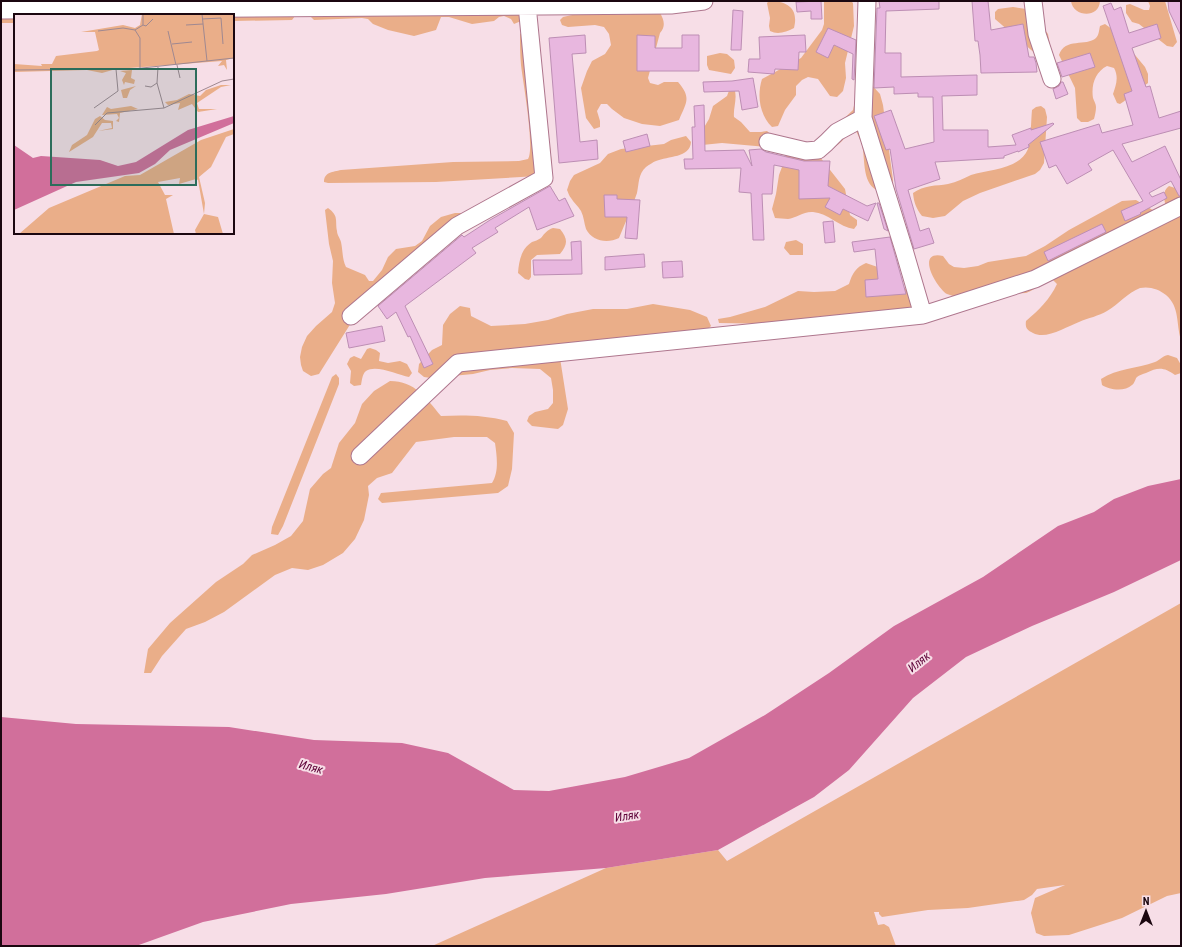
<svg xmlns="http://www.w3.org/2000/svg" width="1182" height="947" font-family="'Roboto Condensed',sans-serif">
	<rect width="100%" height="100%" fill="#f7dee7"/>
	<path fill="#eaae89" d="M1,1H704L533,5L521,21L514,24L511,19L504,16L499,17L494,21L472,24L449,17H441L436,30L414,36L388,30L373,24L368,19L362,18L314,20L310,16L309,13L295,16L292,20L233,21V15H15V23H1Z
		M769,1C787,1 799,8 794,28C786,32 778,35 770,31L769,26L770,18L767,3Z
		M824,1H851L853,3L854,26L845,63L846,78L843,91L837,97L830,96L818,79L808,77L802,80L796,86V95L785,110L778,126L772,127C759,114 757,95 762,79L801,58L822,30L824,24Z
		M1071,1H1100C1099,19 1073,17 1071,1Z
		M1148,1H1165L1177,42L1173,47L1167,46L1139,24L1132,22L1126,13V5L1130,4L1144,10H1149L1150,6Z
		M1013,7L1026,9L1042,26L1048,34L1050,45L1048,53L1037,55L995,19V12L998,9Z
		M653,12L660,13C664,20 666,26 660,33L648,78L650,83L658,85L664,82H678C692,98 686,103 679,120L660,126L642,124L624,118L612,109L607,104H601L597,111L600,121V127L594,129L586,118L581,88L587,71L592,61L605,54L611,45L609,34L604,27L595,25L568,27L562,25L560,20L563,17C592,9 623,18 653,12Z
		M1105,24L1116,32L1145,67L1148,74V83L1123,102L1120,104L1117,103L1113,94C1116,85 1119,77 1114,68L1107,66C1095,72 1091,85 1093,98C1094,101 1096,104 1096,107C1096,111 1095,115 1094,119L1088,122H1081L1077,118L1075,88L1059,55C1065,37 1086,47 1096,38C1099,35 1099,30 1100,26Z
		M525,30L538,37L552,165L549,173L538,176L436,182L328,183L324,182C324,172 333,172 341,170L453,162L519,161L528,159C535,148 523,82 521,65C520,55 520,44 520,34Z
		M720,53L727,54L734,60L735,68L731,74L709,70L707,65V56Z
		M868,81L880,94L883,105L893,180L892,186L883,192C863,189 865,165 863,150C862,143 859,137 856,131C845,133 843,144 832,148L834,128L853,110L858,87Z
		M730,88H734C738,98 733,107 734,117L741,122L750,132H761L767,131L774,137L768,147L722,143L702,145L696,141L709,119L713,106L727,96Z
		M1041,106L1045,109L1047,117L1044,163L1040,170L1035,174L980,193L963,201L945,216L933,218L922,216C916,208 914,203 913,193C924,185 936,186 948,184C957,182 964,178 971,175C989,169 1019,170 1028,149C1031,141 1031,120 1032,110L1036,107Z
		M686,136L691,142C690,158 668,156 656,161C653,162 649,165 646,167C638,174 639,184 637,193C632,208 625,223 619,238C607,244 592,241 586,229C584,223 584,217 581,211C578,206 574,203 571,198C569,196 568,192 567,190L570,181L574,175L600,163L608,154L621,149L664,144L671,140Z
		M791,143L816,152L845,189L850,215L857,220V225L854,229C839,227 828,213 813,212C804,211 796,218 788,219C784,219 779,218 775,218L772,209L776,194L779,175Z
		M1169,186L1181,190V209L1166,207C1164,199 1162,191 1169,186Z
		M1136,200L1156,212L1181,216V340C1176,324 1180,307 1166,295C1159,289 1149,286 1140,288C1127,293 1119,304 1107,311C1099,316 1088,318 1079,322C1066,327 1046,340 1033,333C1027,330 1025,328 1026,321C1039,310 1050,299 1057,284L1052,279C1042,283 1036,289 1026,293L953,296C951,295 949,295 947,294C936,287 915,250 943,256L949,264L954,267L964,268L978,266L988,262L1026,256L1045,246L1069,230L1122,201Z
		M328,208C339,216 335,220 337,231C337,235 340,238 341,242C343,251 342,259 346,267L365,275L369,281H373L382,270L388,257L396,249L415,246L422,241L430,226L441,217L455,213H467L351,323L319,374L311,376L303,371L301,365L300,357L302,347L307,336L316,326L332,312L335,303L332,283L333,261L329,244L325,210Z
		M553,228L560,229C568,239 568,244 560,254L537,255L531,260V277L529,280L525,279L518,273C519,261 521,249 532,242C535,241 538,240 541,238C545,233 547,230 553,228Z
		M796,240L803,244V255H790L784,248L786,242Z
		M866,263L889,271L915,299L916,307L909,312L842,316H822L776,324L719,323L718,319L730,317L765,307L798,291L814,292L835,291L849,284C852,274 856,267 866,263Z
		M653,304L690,310L707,317L711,326L705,332L560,358L568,409L563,425L558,429L532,426L527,421L529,416L535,412L548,409L553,403V390L551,378L540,369L512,368L490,370L473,374L431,378L424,377L418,372L419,364L432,350L442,345L443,325L450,314L460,306L470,308L471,316L491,326L525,324L548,320L567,314L593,309H627Z
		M370,348L376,350L380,353L379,361L388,363L400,361L407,364L412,373L409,377C398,375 376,364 366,371C362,374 362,381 361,385L354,386L350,383L351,371L347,364L350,358L354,356L361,359L367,349Z
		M1168,355L1177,358L1181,365V373L1175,375C1164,367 1158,367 1146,373C1143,374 1139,375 1137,377C1135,379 1135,383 1132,385C1125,392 1109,390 1102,385L1101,379C1117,368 1137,369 1155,362C1160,360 1162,356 1168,355Z
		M336,374L339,378V384L283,526L278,535L271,534L272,527L332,377Z
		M390,381C415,381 426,398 441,416C464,415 484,415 507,421L514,433L512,469L508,486L498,493L382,503L378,499L381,493L492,483C499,472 497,457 495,443L487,437H454L416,442L392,473L377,478L368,486L369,495L364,520L355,539L343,553L323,565L308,570L292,568L275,575L224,612L205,622L186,629L162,656L151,673H144L148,649L170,623L216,582L243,564L252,555L275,545L291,536L303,521L310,489L323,474L331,468L339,443L355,423L362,404L374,391Z
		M1181,603V893L1167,896L1122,918L1069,935L1044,936L1036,933L1031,913L1035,898L1065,885L1037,889L1032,895L1024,900L968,908L928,910L882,917L879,914V912H874L878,925L884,924L889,927L896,946H432L606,868L718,850L727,861Z"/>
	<path fill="#d16f9b" d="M1181,479V560L1114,592L1032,626L966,657L913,698L849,770L814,797L718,850L606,868L485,878L386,894L291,904L203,922L136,946H1V717L76,724L229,727L314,740L402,743L448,753L514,790L549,791L625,777L689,758L765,715L829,673L894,626L983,577L1058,526L1094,512L1114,499L1148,486Z"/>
	<path fill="#e8b7df" stroke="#bd8eb4" d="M821,1L822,19H811V11L797,12L796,2Z
		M879,1H939V9L886,11L885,53H901V77L977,75V95L942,96L943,130H988V147L1016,145L1012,135L1031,128V130L1053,123L1054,124L1028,145H1029V147L1018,152V151L1004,156V158L935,162L940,179L908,190L920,231L929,228L934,243L914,249L896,189L890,149L886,150L874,116L891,110L905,149L934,142L933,97H918V93L894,94V87L874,88L877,8H880Z
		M972,1H988L991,30L1023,24L1029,57H1034L1036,63L1037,72L981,73L980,55L978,41H975Z
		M1168,1H1181V36L1169,11Z
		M1111,3L1114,10L1121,7L1129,33L1157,24L1161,38L1132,48L1146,87L1150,86L1159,118L1181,111V128L1122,144L1132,162L1165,146L1181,180V196H1179L1171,181L1149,193L1152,197L1164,192L1167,198L1140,213L1141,214L1125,221L1121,211L1143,201L1113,150L1088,164L1092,170L1067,184L1056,165L1049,168L1040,142L1099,124L1102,133L1133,125L1124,94L1132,91L1103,6Z
		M733,10L743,11L741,50H731Z
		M828,28L856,40L854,80L852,79L853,54L834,45L828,58L816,52Z
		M585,35L586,53L572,54L580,142L597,140L598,159L559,163L549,38Z
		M637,35L655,36V48H682V35H699V71H637Z
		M805,35L806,52H799L798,70L775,69L774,74L748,72L749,59H760L759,37Z
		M1090,53L1095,67L1062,77L1057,63Z
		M753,78L758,107L742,110L739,91L704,92L703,82L732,81Z
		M1061,82H1063L1068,94L1056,99L1053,89L1059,86Z
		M704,105L705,151L744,150L752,166L749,150L761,149L766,152L804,161H830L828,186L867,206L876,203L868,221L843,209L840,215L825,207L830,198L799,199V170L774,165L772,194H762L764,240H753L751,193L739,192L741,168L685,169L684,159H693L692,127H695L694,106Z
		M647,134L650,146L626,152L623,141Z
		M550,186L559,201L565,198L574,216L537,230L529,207L495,228L498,232L472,248L476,253L405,306L433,364L424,368L410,336L408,337L396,312L387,319L378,306L462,235L464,237L490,220Z
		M604,195H617V199L640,200L637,239L625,238L627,217H605Z
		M877,203H879L888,231L884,229Z
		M833,221L835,242L825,243L823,222Z
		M1102,224L1106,232L1048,261L1044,252Z
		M890,237L906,294L866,297L865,280L878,279L875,249L854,252L852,242Z
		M581,241L582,274L534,275L533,260H572L571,242Z
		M644,254L645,267L605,270V257Z
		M682,261L683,277L663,278L662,262Z
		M382,326L385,341L349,348L346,333Z"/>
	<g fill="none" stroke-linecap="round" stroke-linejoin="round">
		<g stroke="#ae768d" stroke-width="19">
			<path id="minor" d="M1033,1L1037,34L1052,79
				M1,10L671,5L704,1
				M768,142L806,151L818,150L826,143L837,132L863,118
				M923,315L1035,279L1181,206
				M351,316L457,226L544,178L527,5
				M360,456L458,363L923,315L904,250L863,118L867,1"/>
		</g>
		<use href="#minor" stroke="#fff" stroke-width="17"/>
	</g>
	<g text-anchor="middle" stroke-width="4" stroke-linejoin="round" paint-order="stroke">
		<g font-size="12" font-style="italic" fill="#5d0037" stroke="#f7dee7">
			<text transform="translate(919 662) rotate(-39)" y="4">Иляк</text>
			<text transform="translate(311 767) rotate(15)" y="4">Иляк</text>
			<text transform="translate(627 816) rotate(-8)" y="4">Иляк</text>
		</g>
	</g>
	<g transform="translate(14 14)">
		<rect width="220" height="220" fill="#f7dee7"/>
		<path d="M128,0H220V44L212,46L213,56L210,51L204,52L208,47L102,55L88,59L73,56L0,58V50L28,52L27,50H38L42,42L83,37L85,36L81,18H67L109,11L121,14L126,11ZM118,56L117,64L121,66L120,70L111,68L110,71L108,66L112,59L106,57ZM207,71H217L207,73L183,89L185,95H203L184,98L178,90L164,96L166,89L154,91L151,88L163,86L175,80L186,82L192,76ZM122,72L116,76L113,84H109L107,76ZM117,92L124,95L106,99L105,108L102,107L105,104L103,100L88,101L93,93L97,95ZM86,102L91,106L99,107V115L84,117L98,114L97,109H88L79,123L55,138L58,131L73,121L81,105ZM220,115V120L212,123L197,153L185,163L191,189L190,200L204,203L209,220H182L181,216L190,200L184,166L182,165L165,170L166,164L144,168L151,181H159L152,185L160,220H5L35,194L111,162L126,161L187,126Z" fill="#eaae89"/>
		<path d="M220,102V109L156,136L141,150L125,159L62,168L0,196V131L19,144L27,142L86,146L104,152L122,148L174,116Z" fill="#d16f9b"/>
		<path fill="none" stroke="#9f8891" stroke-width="1" d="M188,0L193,47M188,5L207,4L209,30M129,11L132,12L139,5M172,11L189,10M121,16L129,11V0M84,17L109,14L121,16L126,24V55M154,17L162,51M158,30L178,28M163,51L166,64M0,56L119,55L220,44M131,72L137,73L143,69M80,94L104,77L102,55M150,94L208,67L220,65M81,111L93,99L150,94L143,69L144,53"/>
		<path fill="#2c6d5b" fill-opacity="0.15" stroke="#2c6d5b" stroke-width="2" d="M37,55H182V171H37Z"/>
		<rect width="220" height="220" fill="none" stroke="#1b0710" stroke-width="2"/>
	</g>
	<rect width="1182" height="947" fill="none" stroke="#1b0710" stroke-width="4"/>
	<g transform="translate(1146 911)" stroke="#f7dee7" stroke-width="3" paint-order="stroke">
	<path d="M0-3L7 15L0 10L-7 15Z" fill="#1b0710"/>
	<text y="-6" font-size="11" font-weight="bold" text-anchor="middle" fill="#1b0710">N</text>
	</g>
</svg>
